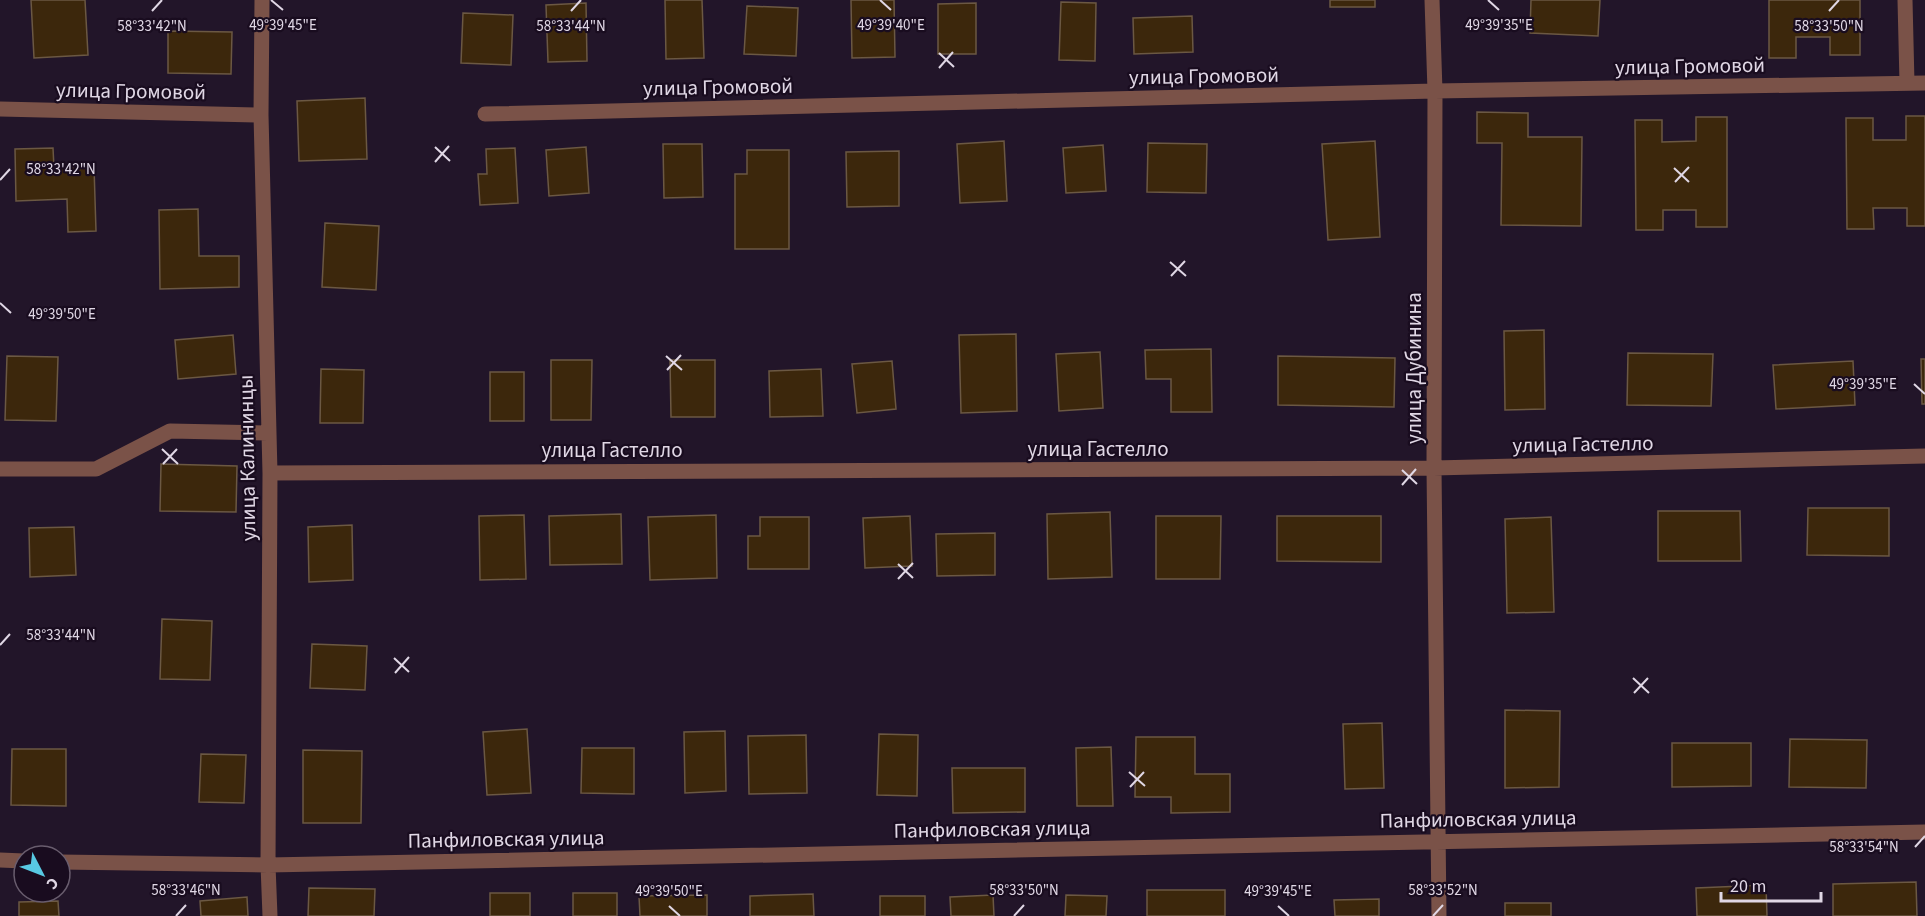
<svg xmlns="http://www.w3.org/2000/svg" width="1925" height="916" font-family="'Source Sans 3',sans-serif">
	<rect width="100%" height="100%" fill="#221529"/>
	<path fill="#3c270c" stroke="#6b5843" stroke-width="1.5" d="M31,0H85L88,55L34,58Z
		M665,0H702L704,58L666,59Z
		M851,0H894L895,57L852,58Z
		M1330,0H1375V7H1330Z
		M1531,0H1600L1598,36L1530,33Z
		M1769,0H1860V55H1830V37H1796V58H1769Z
		M1061,2L1096,3L1095,61L1059,60Z
		M586,3L587,61L548,62L546,5Z
		M976,3V54H938V4Z
		M747,6L798,8L796,56L744,54Z
		M463,13L513,15L511,65L461,63Z
		M1192,16L1193,52L1134,54L1133,18Z
		M168,31L232,32L231,74L168,73Z
		M365,98L367,159L299,161L297,101Z
		M1477,112L1528,113V137H1582L1581,226L1501,225L1502,143H1477Z
		M1906,116H1925V226H1907V208H1873L1874,229H1847L1846,118H1873V140H1906Z
		M1696,117H1727V227H1696V210H1663V230H1636L1635,120H1662V142L1696,141Z
		M1004,141L1007,201L960,203L957,144Z
		M1375,141L1380,237L1328,240L1322,144Z
		M1148,143L1207,144L1206,193L1147,192Z
		M663,144H702L703,197L664,198Z
		M1103,145L1106,191L1066,193L1063,148Z
		M586,147L589,193L549,196L546,150Z
		M53,148L54,168L94,167L96,231L68,232L67,199L16,201L15,149Z
		M515,148L518,203L480,205L478,174H487L486,149Z
		M747,150H789V249H735V174H747Z
		M899,151V206L847,207L846,152Z
		M198,209L199,256H239V287L160,289L159,210Z
		M325,223L379,226L376,290L322,287Z
		M1544,330L1545,409L1505,410L1504,331Z
		M1016,334L1017,411L961,413L959,335Z
		M233,335L236,374L178,379L175,340Z
		M1211,349L1212,412H1171V379H1146L1145,350Z
		M1100,352L1103,408L1059,411L1056,354Z
		M1628,353L1713,354L1711,406L1627,405Z
		M7,356L58,357L56,421L5,420Z
		M1278,356L1395,358L1394,407L1278,405Z
		M1921,359H1925V404H1922Z
		M551,360H592L591,420H551Z
		M670,360H715V417H671Z
		M892,361L896,409L857,413L852,364Z
		M1853,361L1855,405L1776,409L1773,365Z
		M321,369L364,370L363,423H320Z
		M821,369L823,416L770,417L769,371Z
		M490,372H524V421H490Z
		M161,464L237,466L236,512L160,511Z
		M1808,508H1889V556L1807,555Z
		M1658,511H1740L1741,561H1658Z
		M1110,512L1112,577L1048,579L1047,514Z
		M621,514L622,564L550,565L549,516Z
		M524,515L526,579L480,580L479,516Z
		M716,515L717,578L650,580L648,517Z
		M910,516L912,566L865,568L863,518Z
		M1156,516H1221L1220,579H1156Z
		M1277,516H1381V562L1277,561Z
		M760,517H809V569H748V536H760Z
		M1551,517L1554,612L1507,613L1505,519Z
		M352,525L353,580L309,582L308,527Z
		M74,527L76,575L30,577L29,528Z
		M995,533V575L937,576L936,534Z
		M162,619L212,621L210,680L160,679Z
		M312,644L367,646L365,690L310,688Z
		M1505,710L1560,711L1559,787L1505,788Z
		M1382,723L1384,788L1345,789L1343,724Z
		M527,729L531,793L487,795L483,732Z
		M725,731L726,791L685,793L684,732Z
		M879,734L918,735L917,796L877,795Z
		M806,735L807,793L749,794L748,736Z
		M1136,737H1195V774H1230V812L1171,813V797H1135Z
		M1790,739L1867,740L1866,788L1789,787Z
		M1672,743H1751V786L1672,787Z
		M1111,747L1113,806H1077L1076,748Z
		M582,748H634V794L581,793Z
		M12,749H66V806L11,805Z
		M303,750L362,751L361,823H303Z
		M201,754L246,755L244,803L199,802Z
		M952,768H1025V812L953,813Z
		M1916,882L1917,916H1833V884Z
		M1766,885L1767,916H1697L1696,888Z
		M309,888L375,889L374,916H308Z
		M1147,890H1225V916H1147Z
		M490,893H530V916H490Z
		M573,893H617V916H573Z
		M813,894L814,916H750V896Z
		M707,895V916H640L639,896Z
		M993,895L994,916H951L950,897Z
		M1066,895L1107,896L1106,916H1065Z
		M880,896H925V916H880Z
		M247,897L248,916H201L200,901Z
		M1379,899V916H1335L1334,900Z
		M58,901L59,916H19V902Z
		M1505,903H1551V916H1505Z"/>
	<g fill="none" stroke-linecap="round" stroke-linejoin="round">
		<path stroke="#7a5248" stroke-width="15" d="M262,0L261,115L270,473L268,865L270,916
			M1432,0L1435,91L1434,468L1439,916
			M1905,0L1907,83
			M0,109L261,115
			M485,114L1435,91L1925,83
			M0,469H96L170,431L268,433
			M270,473L1434,468L1925,456
			M0,860L24,861
			M60,862L268,865L1925,832"/>
	</g>
	<path fill="none" stroke="#e0d7e5" stroke-width="2" d="M271,0L283,10M880,0L891,10M1488,0L1499,10M152,11L162,0M571,11L581,0M1829,11L1839,0M939,53L954,67M939,68L953,52M435,147L450,161M435,162L449,146M1674,168L1689,182M0,180L10,169M1675,182L1689,167M1170,262L1186,276M1171,276L1185,261M0,303L11,313M666,356L682,370M667,370L681,355M1914,384L1925,394M162,449L178,464M163,464L177,449M1402,470L1417,484M1402,485L1416,469M898,564L913,578M898,579L913,563M0,645L10,634M394,658L409,672M395,673L409,657M1633,678L1649,693M1634,693L1648,678M1129,772L1145,786M1130,787L1144,772M1915,847L1925,836M669,906L680,916M1278,906L1289,916M176,916L186,905M1014,916L1024,905M1433,916L1443,905"/>
	<g text-anchor="middle" stroke-width="4.5" stroke-linejoin="round" paint-order="stroke">
		<g font-size="21" fill="#e0d7e5" stroke="#190c1f">
			<text transform="translate(1690 66) rotate(-1)" y="7">улица Громовой</text>
			<text transform="translate(1204 76) rotate(-1)" y="7">улица Громовой</text>
			<text transform="translate(718 87) rotate(-1)" y="7">улица Громовой</text>
			<text transform="translate(131 91) rotate(1)" y="7">улица Громовой</text>
			<text transform="translate(1414 368) rotate(-90)" y="7">улица Дубинина</text>
			<text transform="translate(1583 444) rotate(-1)" y="7">улица Гастелло</text>
			<text x="1098" y="456">улица Гастелло</text>
			<text x="612" y="457">улица Гастелло</text>
			<text transform="translate(247 458) rotate(-91)" y="7">улица Калининцы</text>
			<text transform="translate(1478 819) rotate(-1)" y="7">Панфиловская улица</text>
			<text transform="translate(992 829) rotate(-1)" y="7">Панфиловская улица</text>
			<text transform="translate(506 839) rotate(-1)" y="7">Панфиловская улица</text>
		</g>
	</g>
	<g font-size="15" text-anchor="middle" fill="#e0d7e5" stroke="#190c1f" stroke-width="4.5" stroke-linejoin="round" paint-order="stroke">
		<text x="283" y="30">49°39'45"E</text>
		<text x="891" y="30">49°39'40"E</text>
		<text x="1499" y="30">49°39'35"E</text>
		<text x="152" y="31">58°33'42"N</text>
		<text x="571" y="31">58°33'44"N</text>
		<text x="1829" y="31">58°33'50"N</text>
		<text x="61" y="174">58°33'42"N</text>
		<text x="62" y="319">49°39'50"E</text>
		<text x="1863" y="389">49°39'35"E</text>
		<text x="61" y="640">58°33'44"N</text>
		<text x="1864" y="852">58°33'54"N</text>
		<text x="186" y="895">58°33'46"N</text>
		<text x="1024" y="895">58°33'50"N</text>
		<text x="1443" y="895">58°33'52"N</text>
		<text x="669" y="896">49°39'50"E</text>
		<text x="1278" y="896">49°39'45"E</text>
	</g>
	<g transform="translate(42 874) rotate(132)"><circle r="28" fill="#190c1f" stroke="#695d6e" stroke-width="1.5"/>
	<path d="M0-4.5L10 22L0 15L-10 22Z" fill="#58c9e3"/>
	<text y="-9" font-size="16" font-weight="bold" text-anchor="middle" fill="#e0d7e5">С</text>
	</g>
	<path d="M1721 892v9h100v-9" fill="none" stroke="#e0d7e5" stroke-width="3"/>
	<text x="1730" y="892" font-size="18" fill="#e0d7e5" stroke="#190c1f" stroke-width="4.5" paint-order="stroke">20 m</text>
</svg>
